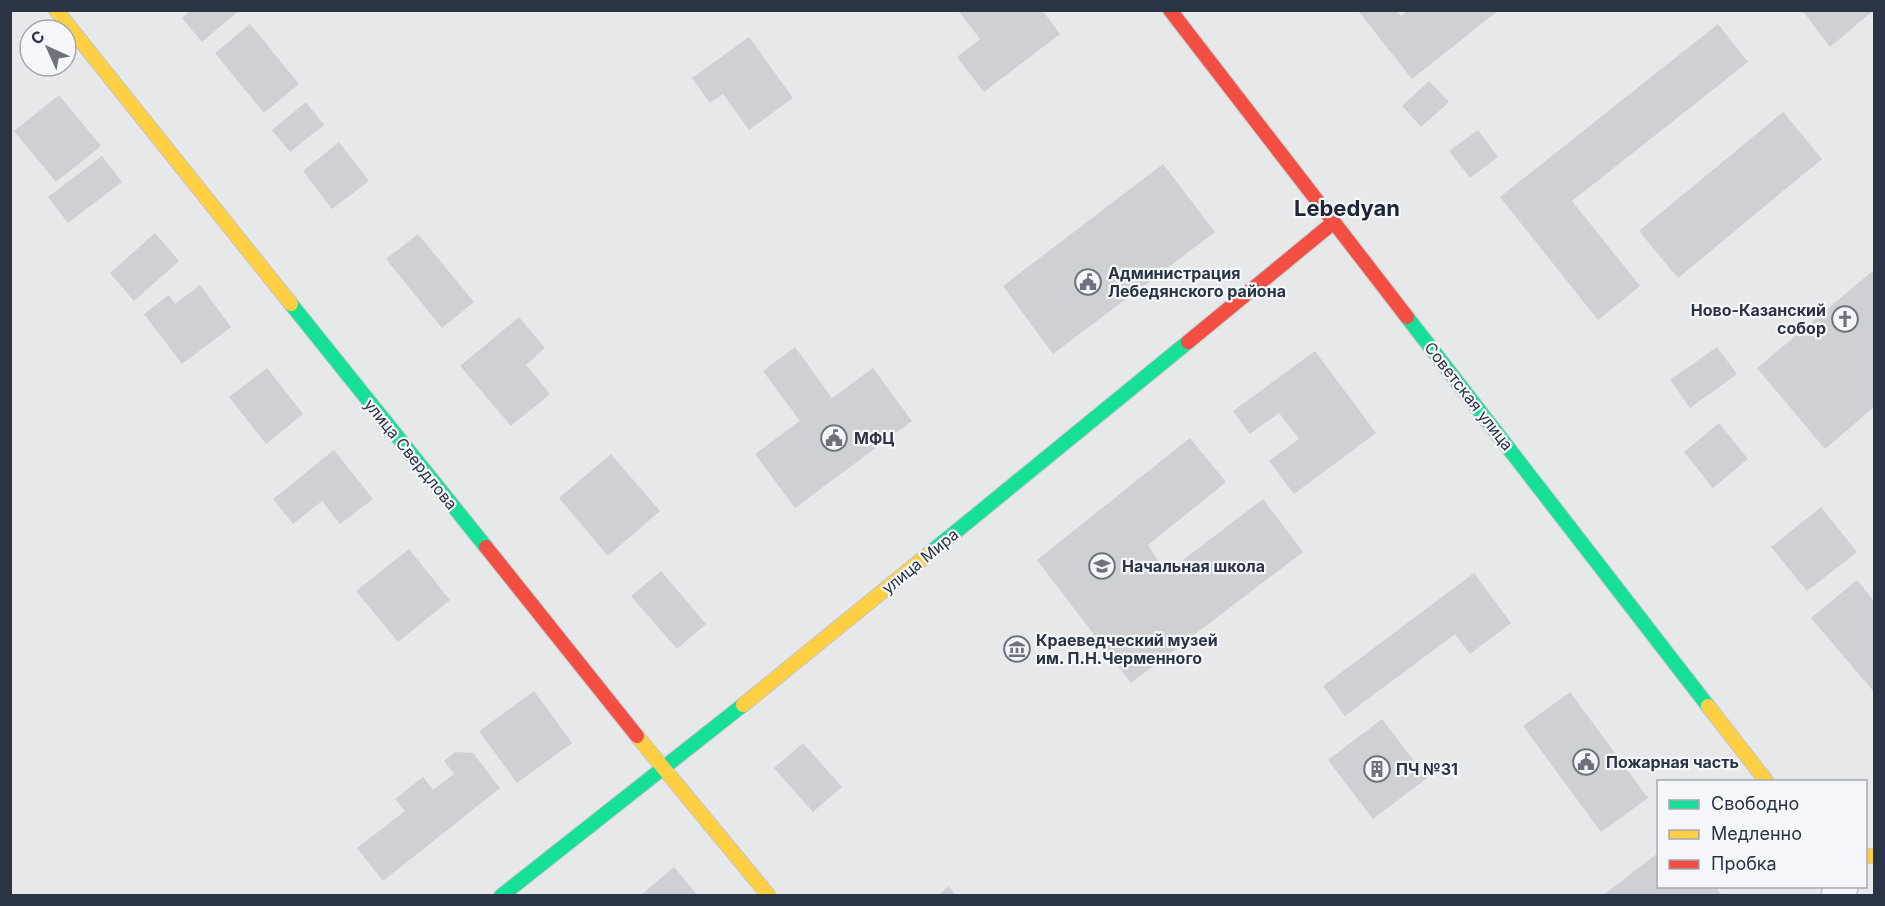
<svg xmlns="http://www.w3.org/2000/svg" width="1885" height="906" font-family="Inter,sans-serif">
	<rect width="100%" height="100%" fill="#e6e8ea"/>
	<path fill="#ced0d3" d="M191,10H240L202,42L182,18Z
		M958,10H1042L1060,34L984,92L957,57L980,39Z
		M1360,10H1396L1401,16L1409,10H1499L1412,79L1359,12Z
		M1802,10H1874L1830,47Z
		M250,24L299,84L264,113L215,53Z
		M1718,24L1748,62L1572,201L1640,286L1598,320L1500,197Z
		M749,37L793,98L749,130L723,94L710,103L692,78Z
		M1429,81L1449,102L1421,127L1402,106Z
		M59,95L101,146L56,182L14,131Z
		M306,102L324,125L290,152L272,130Z
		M1783,112L1822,159L1678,278L1639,231Z
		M1478,130L1498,157L1470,178L1449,151Z
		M339,142L369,181L332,209L303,171Z
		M102,156L122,182L68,223L48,197Z
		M1163,164L1215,232L1053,354L1003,286Z
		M155,233L179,261L134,301L110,273Z
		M418,234L474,302L442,328L386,259Z
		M1874,270V407L1825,449L1757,368Z
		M200,285L231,327L182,364L144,314L169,295L175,304Z
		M519,317L545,348L526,365L550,394L511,426L460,366Z
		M795,347L832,398L873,368L912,421L795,508L755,454L800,421L763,371Z
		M1717,347L1737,374L1690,408L1670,380Z
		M1315,351L1376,433L1294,494L1269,461L1299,439L1279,413L1250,434L1233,411Z
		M267,368L303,414L266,444L229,397Z
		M1719,423L1748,459L1713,488L1684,452Z
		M1190,438L1226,482L1148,545L1166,573L1263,499L1303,552L1131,683L1037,560Z
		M334,450L373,499L340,524L322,501L293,524L273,499Z
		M611,454L660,511L608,556L559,498Z
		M1821,507L1857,552L1807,591L1771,547Z
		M409,549L450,600L398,642L356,591Z
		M661,571L706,624L677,649L631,596Z
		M1474,573L1511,623L1470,654L1455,634L1345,716L1323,686Z
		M1857,580L1874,601V692L1811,618Z
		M534,691L572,743L517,783L479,731Z
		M1570,692L1648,798L1601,832L1523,726Z
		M1382,719L1427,778L1373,819L1328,760Z
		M803,743L842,787L813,812L774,768Z
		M455,752L473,753L500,788L383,881L357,848L405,811L395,799L423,777L433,790L454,774L444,761Z
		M1658,853V886H1715L1722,896H1602Z
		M674,867L698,896H640Z
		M949,886L956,896H937Z"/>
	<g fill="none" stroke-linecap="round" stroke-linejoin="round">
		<g stroke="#c4c6c8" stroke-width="36">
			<path id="street" d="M1838,896L1841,886"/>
		</g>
		<g stroke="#c4c6c8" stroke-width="16">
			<path id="fast" d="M291,304L486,547
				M1407,317L1708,706
				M931,552L1188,342
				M501,896L743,705"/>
		</g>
		<g stroke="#c4c6c8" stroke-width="16">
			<path id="slow" d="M56,10L291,304
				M743,705L931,552
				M1708,706L1767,782
				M637,736L769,896
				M1866,856H1874"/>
		</g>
		<g stroke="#c4c6c8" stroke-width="16">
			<path id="jam" d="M1170,10L1407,317
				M1188,342L1334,222
				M486,547L637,736"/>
		</g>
		<use href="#street" stroke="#f5f6f7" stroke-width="33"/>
		<use href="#fast" stroke="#16e098" stroke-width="14"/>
		<use href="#slow" stroke="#ffcf43" stroke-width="14"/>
		<use href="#jam" stroke="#f24e42" stroke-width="14"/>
	</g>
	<defs>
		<g id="civic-ring" transform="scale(1.35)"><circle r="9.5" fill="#f4f6f9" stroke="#6c737f" stroke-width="1.5"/><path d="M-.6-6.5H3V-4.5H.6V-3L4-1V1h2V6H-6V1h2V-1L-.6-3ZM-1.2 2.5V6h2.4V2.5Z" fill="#6c737f"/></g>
		<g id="church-ring" transform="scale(1.35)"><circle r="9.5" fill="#f4f6f9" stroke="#6c737f" stroke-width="1.5"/><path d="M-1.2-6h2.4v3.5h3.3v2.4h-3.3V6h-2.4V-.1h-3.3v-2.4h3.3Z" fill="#6c737f"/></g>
		<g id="school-ring" transform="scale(1.35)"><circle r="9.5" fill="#f4f6f9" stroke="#6c737f" stroke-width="1.5"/><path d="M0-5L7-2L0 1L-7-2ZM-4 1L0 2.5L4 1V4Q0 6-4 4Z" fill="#6c737f"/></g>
		<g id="museum-ring" transform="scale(1.35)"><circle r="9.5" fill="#f4f6f9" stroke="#6c737f" stroke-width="1.5"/><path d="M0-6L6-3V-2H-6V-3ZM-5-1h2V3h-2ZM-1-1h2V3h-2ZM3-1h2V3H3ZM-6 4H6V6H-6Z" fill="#6c737f"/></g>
		<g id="building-ring" transform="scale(1.35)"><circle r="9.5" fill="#f4f6f9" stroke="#6c737f" stroke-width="1.5"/><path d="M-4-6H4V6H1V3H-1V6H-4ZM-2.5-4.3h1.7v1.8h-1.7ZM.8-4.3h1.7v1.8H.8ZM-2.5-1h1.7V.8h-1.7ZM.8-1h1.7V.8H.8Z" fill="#6c737f"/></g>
	</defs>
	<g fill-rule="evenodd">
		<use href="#civic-ring" x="1088" y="282"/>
		<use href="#church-ring" x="1845" y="319"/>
		<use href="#civic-ring" x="834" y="438"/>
		<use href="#school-ring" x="1102" y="566"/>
		<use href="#museum-ring" x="1017" y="649"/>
		<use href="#civic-ring" x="1586" y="762"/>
		<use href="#building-ring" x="1377" y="769"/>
	</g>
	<g text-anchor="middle" stroke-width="4.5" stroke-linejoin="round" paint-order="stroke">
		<g font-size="16" font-weight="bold" fill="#2b3445" stroke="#f4f6f9" text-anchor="start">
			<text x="1108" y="279">Администрация<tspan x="1108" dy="18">Лебедянского района</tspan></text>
			<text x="1826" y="316" text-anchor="end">Ново-Казанский<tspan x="1826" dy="18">собор</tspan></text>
			<text x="854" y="444">МФЦ</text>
			<text x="1122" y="572">Начальная школа</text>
			<text x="1036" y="646">Краеведческий музей<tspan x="1036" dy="18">им. П.Н.Черменного</tspan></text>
			<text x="1606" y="768">Пожарная часть</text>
			<text x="1396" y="775">ПЧ №31</text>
		</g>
		<g font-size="16" fill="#2b3445" stroke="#f4f6f9">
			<text transform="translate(1469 396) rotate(52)" y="6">Советская улица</text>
			<text transform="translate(411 454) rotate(51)" y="6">улица Свердлова</text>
			<text transform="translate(920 561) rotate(-39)" y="6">улица Мира</text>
		</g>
		<g font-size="22" font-weight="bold" fill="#1d2536" stroke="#f4f6f9">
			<text x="1347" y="216">Lebedyan</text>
		</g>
	</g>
	<rect width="1885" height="906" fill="none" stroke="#2b3445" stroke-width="24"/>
	<rect x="1657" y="780" width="210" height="108" fill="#f4f6f9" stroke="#a4a8b1" stroke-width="1.5"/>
	<rect x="1669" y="800" width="30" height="9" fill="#16e098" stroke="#a4a8b1" stroke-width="1.5"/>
	<text x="1711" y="810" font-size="18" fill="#2b3445">Свободно</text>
	<rect x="1669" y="830" width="30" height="9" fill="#ffcf43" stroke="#a4a8b1" stroke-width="1.5"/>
	<text x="1711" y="840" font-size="18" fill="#2b3445">Медленно</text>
	<rect x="1669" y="860" width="30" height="9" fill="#f24e42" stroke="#a4a8b1" stroke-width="1.5"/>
	<text x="1711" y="870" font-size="18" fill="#2b3445">Пробка</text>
	<g transform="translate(48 48) rotate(315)"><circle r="28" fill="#f4f6f9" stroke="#a4a8b1" stroke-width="1.5"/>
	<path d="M0-4.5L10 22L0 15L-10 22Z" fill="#6c737f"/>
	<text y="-9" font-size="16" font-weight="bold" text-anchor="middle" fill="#2b3445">С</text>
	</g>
</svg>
